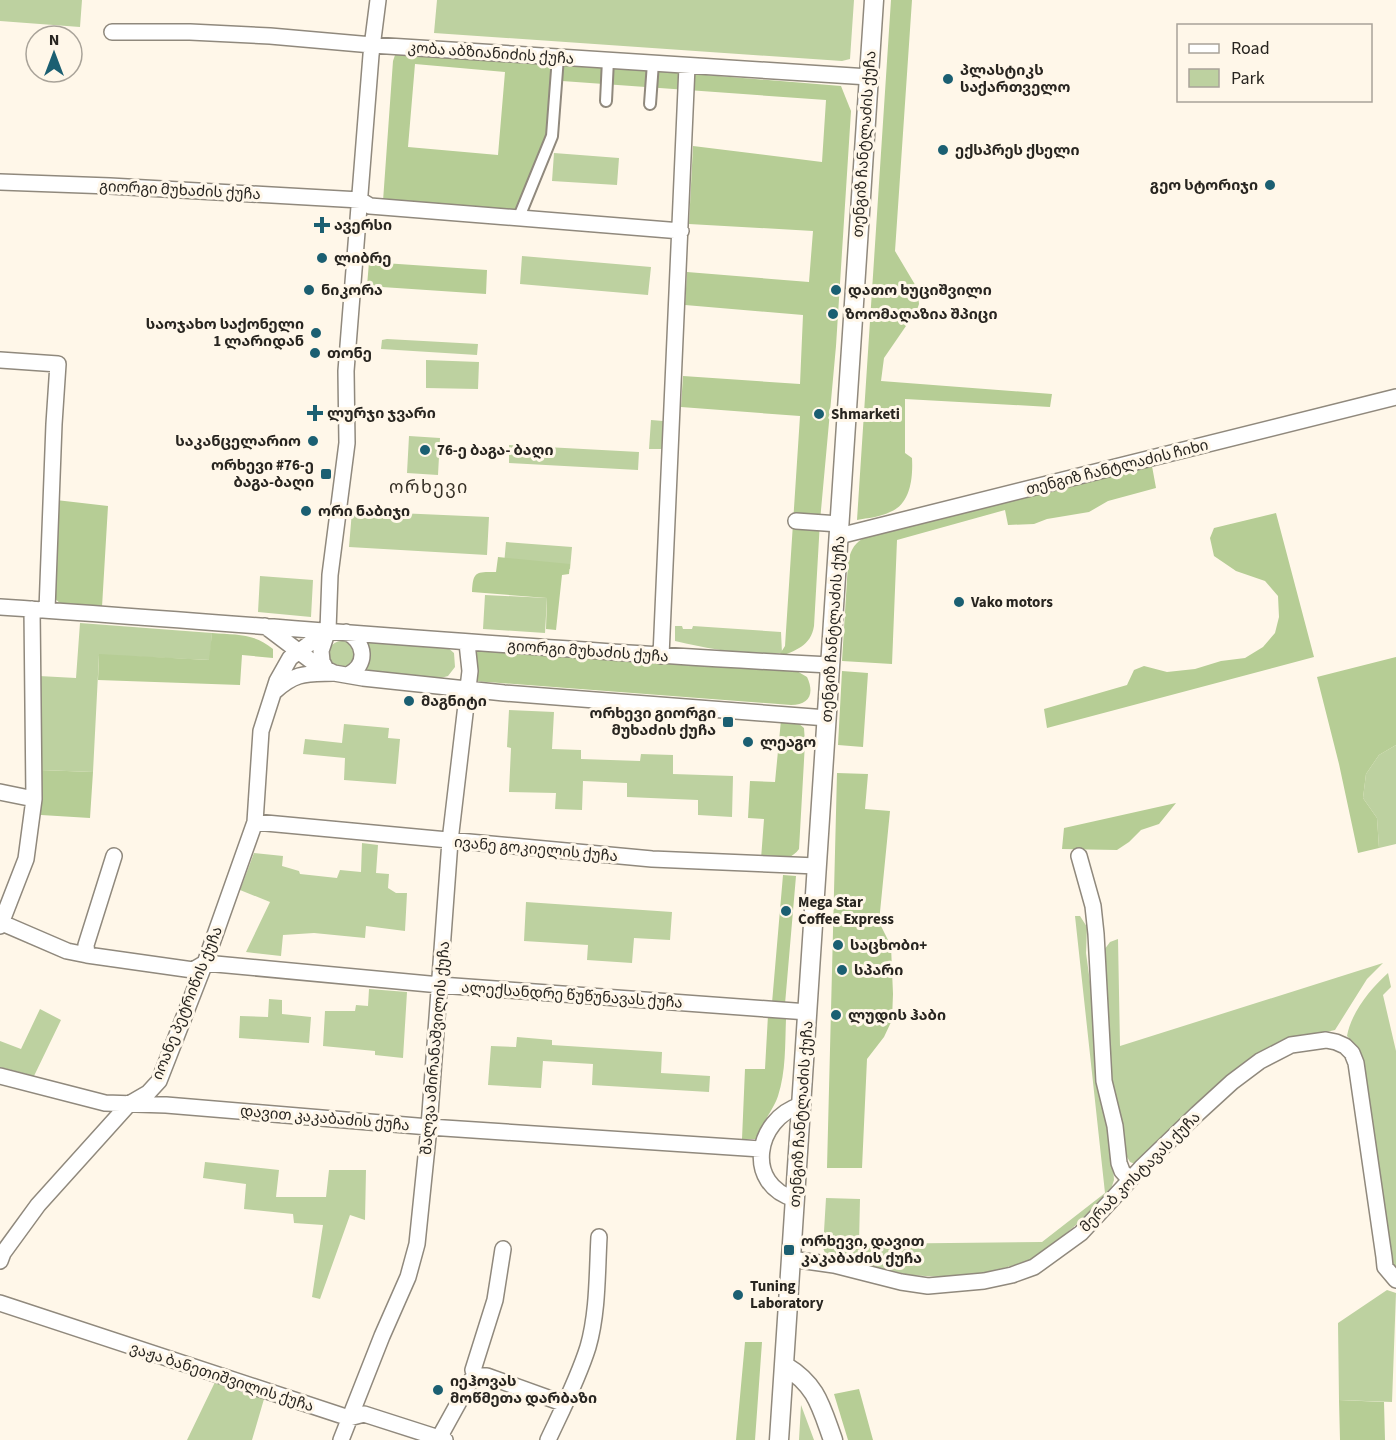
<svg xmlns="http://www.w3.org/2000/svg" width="1396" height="1440" font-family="'Source Sans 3','Noto Sans Georgian',sans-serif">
	<rect width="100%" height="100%" fill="#fff7e9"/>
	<path fill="#bdd1a0" d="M0,0H82L80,27L0,21Z
		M437,0H854L850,59L842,61L434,33Z
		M554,153L619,158L617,185L552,181Z
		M522,256L651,267L648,295L520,284Z
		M387,339L478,344L477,355L381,349L382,340Z
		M426,360L479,362L478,389L426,388Z
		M651,420L663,421V449H649Z
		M409,436L440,438L438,475L407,473Z
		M509,445L639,452L638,470L509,463Z
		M352,511L489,517L487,555L349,547Z
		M506,542L572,547L570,569L504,565Z
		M260,576L313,580L311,617L258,612Z
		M485,595L547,598L545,633L483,629Z
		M80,623L212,633L210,660L99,655L93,772L40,770L39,676L76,678Z
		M675,626H682L683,629H692L693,626L781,632L782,653C746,656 710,649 675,641Z
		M364,640L447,647L454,653L455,667L448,676L441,678L363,673Z
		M328 655a14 14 0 1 1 28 0a14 14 0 1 1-28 0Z
		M509,710L554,712L552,749L581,750V759L640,761L641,754L673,755V774L733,776L732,817L698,815V800L627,797V783L583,781L582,810L555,809L556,793L509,792L511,748L507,747Z
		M344,724L389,728L388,738L400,739L396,784L344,780L345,758L303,754L305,739L342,743Z
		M1396,745V844L1379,848L1377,818L1363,798L1366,774L1379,755Z
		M362,843L378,845L376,873L389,874L388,888L396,893H407L405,931L366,926L365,938L314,933L283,935L281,956L246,952L270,902L240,890L254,853L283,856L282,866L299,871L300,874L337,878L340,870L361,872Z
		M526,902L672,912L670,940L634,938L632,963L587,960L588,945L524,941Z
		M1075,916H1080L1087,927L1086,953L1111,1134L1114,1180L1111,1189L1102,1203L1039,1256L1015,1265L980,1274L942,1277L909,1275L826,1255L823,1248L826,1198L860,1199L859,1244L1042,1242L1105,1193Z
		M1118,939L1120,1046L1383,963L1367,979L1335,1030L1291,1040L1135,1164L1130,1162L1127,1157L1114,1101L1101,954L1110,942Z
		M1388,973L1391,987L1383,995L1396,1051V1269L1393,1265L1364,1069L1357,1046L1347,1036C1351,1013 1370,989 1388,973Z
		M369,989L407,992L403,1058L375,1055V1051L323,1046L325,1011H355L356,1005L368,1006Z
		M269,999L282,1000V1014L311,1017L309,1043L239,1038L240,1016L268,1017Z
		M40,1009L61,1020L34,1076L0,1067V1041L21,1049Z
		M517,1037L552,1040V1045L662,1052L661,1073L710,1076L709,1092L592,1085L593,1064L543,1061L541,1088L488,1085L491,1046L516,1047Z
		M205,1162L279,1170L276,1197H326L329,1170H366L365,1220L350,1215L320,1299L312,1297L323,1225L294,1223L293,1214L244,1209L246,1184L203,1178Z
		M1387,1290L1396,1293L1392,1402L1339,1400L1338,1323Z
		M216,1380L264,1399L252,1440H187Z
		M801,1405L814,1440H799Z"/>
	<path fill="#b6cd95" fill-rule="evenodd" d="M891,0H912L895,251L917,288L919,304L917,310L884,358L881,381L1052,394L1050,407L905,399V453L912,458C913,477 911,504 890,512C880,517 868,518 857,520Z
		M396,52L488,57L841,86L851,111L836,346L820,521L814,626C811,646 795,651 778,657L785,646L800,416L681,407L683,376L800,384L803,315L685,305L687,272L809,282L813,231L689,224L693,146L822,162L826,100L562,81L547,135L518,210L383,201L393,61ZM415,64L505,72L498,155L408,147Z
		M369,262L487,270L486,294L367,286Z
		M1152,466L1156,488L1108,501L1089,512L1047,519L1034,524L1008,525L1005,510L897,540L892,664L842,661L848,563C850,552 853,545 862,539Z
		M56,500L108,506L102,607L61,604L53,597Z
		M1276,513L1314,657L1047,728L1044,709L1127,685L1134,670L1144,666L1167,672L1195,669L1221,661L1245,658L1263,647L1275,633L1279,617L1278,596L1265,581L1236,571L1214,556L1210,538L1214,528Z
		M498,557L570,564L569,574L562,575L556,630L546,629L547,598L472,592C473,571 476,572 496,572Z
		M212,633C236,635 254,633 273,649V658L242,655L240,685L98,680L99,654L209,660Z
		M476,648L795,670L807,677C815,694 809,705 791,705L474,681L477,663Z
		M1396,657V745L1379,755L1366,774L1363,798L1377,818L1379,848L1358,853L1339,764L1317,677Z
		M842,671L868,673L863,747L838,745Z
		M781,720L798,723L804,728L805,743L799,849C790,862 775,859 761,859L764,819L748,818L750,781L775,782Z
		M40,770L93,772L90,818L41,815Z
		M837,773L868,774L865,809L890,811L879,922L891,946L893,994L892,1020L884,1037L867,1059L862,1168H827Z
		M1176,803L1159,824L1141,830L1129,842L1117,850L1062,849L1064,828Z
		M783,875L796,876L785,1004L772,1003Z
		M768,1015L786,1019C785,1044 786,1072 778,1096C773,1111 761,1123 757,1139H742L745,1069H765Z
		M745,1342H762L755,1440H736Z
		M859,1389L873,1440H848L834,1394Z
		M1339,1400L1384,1402L1385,1440H1340Z"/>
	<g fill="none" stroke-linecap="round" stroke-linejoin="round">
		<g stroke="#90897d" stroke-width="14">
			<path id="pedestrian" d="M606,101L608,60
				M650,104L653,63
				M519,217L552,136L558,57"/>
		</g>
		<g stroke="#90897d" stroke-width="18">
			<path id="minor" d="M112,32H190L270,36L372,45L869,77
				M0,182L110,186L360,200L370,206L681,231
				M0,360L58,364L54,424L47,610
				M796,521L839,524
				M839,536L1396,397
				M0,607C277,626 553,651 830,665
				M265,626L314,663L334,673L363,678L504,693L827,718
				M346,632C366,642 368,665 348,675
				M661,656L687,66
				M326,669L322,661L321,651L328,630L330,575L347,443L346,371L371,55L378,0
				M275,691C296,672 306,674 333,673
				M0,792L34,799L32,609
				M255,822L652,859L817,866
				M114,856L86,945L87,955L193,970L205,963L440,985L808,1012
				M1079,856L1093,906L1096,934L1104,1081L1115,1126L1119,1163L1122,1171L1130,1180
				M2,923L67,951L87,955
				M0,926L26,859L34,799
				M0,1076L105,1103L166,1105L429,1127L761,1149
				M795,1199C744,1185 755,1119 801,1105
				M791,1259L834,1265L901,1282L928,1286L984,1281L1012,1275L1034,1267L1081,1233L1141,1168L1197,1114L1232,1082L1260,1061L1291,1045L1326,1040L1336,1042L1345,1046L1352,1053L1356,1063L1384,1257L1385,1267L1396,1280
				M0,1261L3,1253L38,1205L129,1104L148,1093L159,1081L205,963L255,822L261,731L277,681L290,658L328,630
				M0,1303L349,1418L364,1414L445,1440
				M478,1376L473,1370L495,1300L503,1249
				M439,1438L471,1380L478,1376H487L565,1404
				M341,1440L382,1336L408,1277L417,1244L429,1127L450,841L470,671L467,643
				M548,1440C562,1410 578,1379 588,1347C598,1312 597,1273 599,1237"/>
		</g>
		<g stroke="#90897d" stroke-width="21">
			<path id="tertiary" d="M785,1366C817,1385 821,1407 833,1440
				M779,1440L874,0"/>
		</g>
		<use href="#pedestrian" stroke="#fff" stroke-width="10"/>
		<use href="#minor" stroke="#fff" stroke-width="15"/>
		<use href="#tertiary" stroke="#fff" stroke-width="18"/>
	</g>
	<g fill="#1b5f72" stroke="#fff7e9" stroke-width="2">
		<circle cx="948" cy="79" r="6"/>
		<circle cx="943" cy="150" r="6"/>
		<circle cx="1270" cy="185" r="6"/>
		<path d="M319 216h6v6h6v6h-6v6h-6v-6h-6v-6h6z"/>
		<circle cx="322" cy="258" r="6"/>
		<circle cx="309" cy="290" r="6"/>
		<circle cx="836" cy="290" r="6"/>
		<circle cx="833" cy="314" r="6"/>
		<circle cx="316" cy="333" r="6"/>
		<circle cx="315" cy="353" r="6"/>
		<path d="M312 404h6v6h6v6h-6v6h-6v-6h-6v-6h6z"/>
		<circle cx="819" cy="414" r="6"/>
		<circle cx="313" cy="441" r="6"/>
		<circle cx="425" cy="450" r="6"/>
		<rect x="320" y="468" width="12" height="12" rx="3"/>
		<circle cx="306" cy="511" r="6"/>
		<circle cx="959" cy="602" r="6"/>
		<circle cx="409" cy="701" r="6"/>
		<rect x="722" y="716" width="12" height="12" rx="3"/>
		<circle cx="748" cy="742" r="6"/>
		<circle cx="786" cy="911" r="6"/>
		<circle cx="838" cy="945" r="6"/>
		<circle cx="842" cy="970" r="6"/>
		<circle cx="836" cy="1015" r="6"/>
		<rect x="783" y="1244" width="12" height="12" rx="3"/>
		<circle cx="738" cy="1295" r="6"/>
		<circle cx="438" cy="1390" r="6"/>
	</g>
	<g text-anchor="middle" stroke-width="6" stroke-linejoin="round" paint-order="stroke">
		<g font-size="15" fill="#282520" stroke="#fff7e9">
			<text transform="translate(491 53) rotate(4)" y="5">კობა აბზიანიძის ქუჩა</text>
			<text transform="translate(864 144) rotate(-86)" y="5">თენგიზ ჩანტლაძის ქუჩა</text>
			<text transform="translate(180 190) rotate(3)" y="5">გიორგი მუხაძის ქუჩა</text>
			<text transform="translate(1117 467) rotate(-14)" y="5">თენგიზ ჩანტლაძის ჩიხი</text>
			<text transform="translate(833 629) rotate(-86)" y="5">თენგიზ ჩანტლაძის ქუჩა</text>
			<text transform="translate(588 651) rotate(4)" y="5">გიორგი მუხაძის ქუჩა</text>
			<text transform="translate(536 849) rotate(5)" y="5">ივანე გოკიელის ქუჩა</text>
			<text transform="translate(572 995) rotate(4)" y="5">ალექსანდრე წუწუნავას ქუჩა</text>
			<text transform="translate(187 1003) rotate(-68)" y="5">იოანე პეტრიწის ქუჩა</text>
			<text transform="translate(435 1048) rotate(-85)" y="5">შალვა ამირანაშვილის ქუჩა</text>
			<text transform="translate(801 1114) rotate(-86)" y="5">თენგიზ ჩანტლაძის ქუჩა</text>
			<text transform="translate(325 1118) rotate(5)" y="5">დავით კაკაბაძის ქუჩა</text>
			<text transform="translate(1140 1172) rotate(-45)" y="5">მერაბ კოსტავას ქუჩა</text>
			<text transform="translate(222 1377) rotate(18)" y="5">ვაჟა ბანეთიშვილის ქუჩა</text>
		</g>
		<g font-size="15" font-weight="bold" fill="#282520" stroke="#fff7e9" text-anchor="start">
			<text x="960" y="75">პლასტიკს<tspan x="960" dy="17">საქართველო</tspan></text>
			<text x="955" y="155">ექსპრეს ქსელი</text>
			<text x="1258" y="190" text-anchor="end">გეო სტორიჯი</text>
			<text x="334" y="230">ავერსი</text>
			<text x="334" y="263">ლიბრე</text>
			<text x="321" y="295">ნიკორა</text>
			<text x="848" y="295">დათო ხუციშვილი</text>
			<text x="845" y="319">ზოომაღაზია შპიცი</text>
			<text x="304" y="329" text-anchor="end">საოჯახო საქონელი<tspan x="304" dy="17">1 ლარიდან</tspan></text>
			<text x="327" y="358">თონე</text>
			<text x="327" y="418">ლურჯი ჯვარი</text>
			<text x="831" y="419">Shmarketi</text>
			<text x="301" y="446" text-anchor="end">საკანცელარიო</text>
			<text x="437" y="455">76-ე ბაგა- ბაღი</text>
			<text x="314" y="470" text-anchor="end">ორხევი #76-ე<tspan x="314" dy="17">ბაგა-ბაღი</tspan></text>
			<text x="318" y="516">ორი ნაბიჯი</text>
			<text x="971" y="607">Vako motors</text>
			<text x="421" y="706">მაგნიტი</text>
			<text x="716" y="718" text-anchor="end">ორხევი გიორგი<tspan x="716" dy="17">მუხაძის ქუჩა</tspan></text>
			<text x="760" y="747">ლეაგო</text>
			<text x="798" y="907">Mega Star<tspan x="798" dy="17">Coffee Express</tspan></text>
			<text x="850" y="950">საცხობი+</text>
			<text x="854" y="975">სპარი</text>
			<text x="848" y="1020">ლუდის ჰაბი</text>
			<text x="801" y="1246">ორხევი, დავით<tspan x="801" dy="17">კაკაბაძის ქუჩა</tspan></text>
			<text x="750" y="1291">Tuning<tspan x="750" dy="17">Laboratory</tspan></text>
			<text x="450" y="1386">იეჰოვას<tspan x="450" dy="17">მოწმეთა დარბაზი</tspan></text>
		</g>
		<g font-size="18" letter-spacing="1.5" fill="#373127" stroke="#fff7e9">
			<text x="429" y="493">ორხევი</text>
		</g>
	</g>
	<rect x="1177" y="24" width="195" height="78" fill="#fff7e9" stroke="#a9a399" stroke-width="1.5"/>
	<rect x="1189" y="44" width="30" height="9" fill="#ffffff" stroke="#a9a399" stroke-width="1.5"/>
	<text x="1231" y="54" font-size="18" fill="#282520">Road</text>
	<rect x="1189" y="69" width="30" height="18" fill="#bdd1a0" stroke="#a9a399" stroke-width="1.5"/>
	<text x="1231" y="84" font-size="18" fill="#282520">Park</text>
	<g transform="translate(54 54)"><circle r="28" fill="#fff7e9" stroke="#a9a399" stroke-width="1.5"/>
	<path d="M0-4.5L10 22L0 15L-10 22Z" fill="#1b5f72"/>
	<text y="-9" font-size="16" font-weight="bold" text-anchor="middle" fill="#282520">N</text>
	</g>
</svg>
